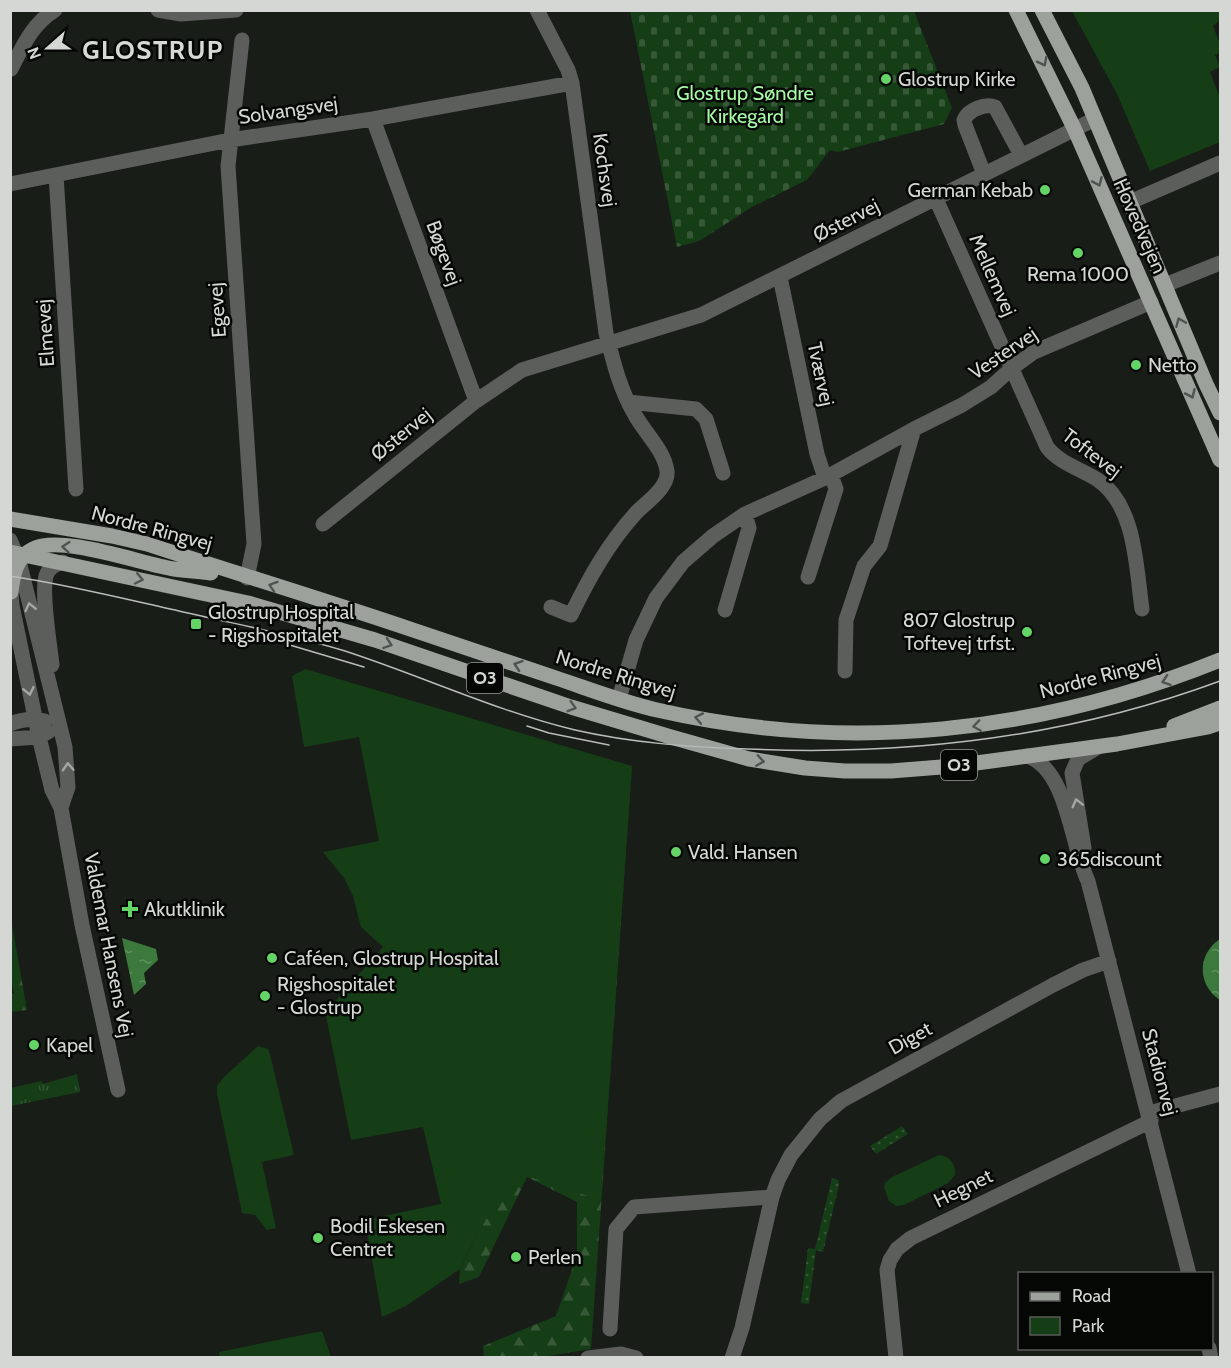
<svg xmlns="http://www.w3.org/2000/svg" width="1231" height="1368" font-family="Cabin,sans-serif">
	<defs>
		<pattern id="grass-tufts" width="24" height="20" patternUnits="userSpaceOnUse" patternTransform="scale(1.5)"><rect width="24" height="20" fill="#153d16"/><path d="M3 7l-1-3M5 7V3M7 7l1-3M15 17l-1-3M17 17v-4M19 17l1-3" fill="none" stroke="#365837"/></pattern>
		<pattern id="forest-firs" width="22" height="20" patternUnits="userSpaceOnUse" patternTransform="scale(1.5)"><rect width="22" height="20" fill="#153d16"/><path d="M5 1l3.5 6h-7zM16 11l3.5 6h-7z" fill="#365837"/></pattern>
		<pattern id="cemetery-stones" width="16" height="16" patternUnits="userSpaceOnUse" patternTransform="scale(1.5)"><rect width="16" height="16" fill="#153d16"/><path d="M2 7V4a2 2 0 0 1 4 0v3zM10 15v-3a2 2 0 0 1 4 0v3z" fill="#365837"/></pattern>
		<pattern id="garden-dots" width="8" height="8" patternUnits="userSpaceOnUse" patternTransform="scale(1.5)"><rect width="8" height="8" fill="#153d16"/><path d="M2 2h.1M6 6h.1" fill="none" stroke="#365837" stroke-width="1.8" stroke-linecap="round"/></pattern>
		<pattern id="water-ripples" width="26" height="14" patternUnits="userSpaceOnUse" patternTransform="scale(1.5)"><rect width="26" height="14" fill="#3b793c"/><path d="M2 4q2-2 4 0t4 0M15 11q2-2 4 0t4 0" fill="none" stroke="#609160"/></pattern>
	</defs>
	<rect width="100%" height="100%" fill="#181d18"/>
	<path fill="url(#grass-tufts)" d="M77,1074L80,1092L11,1106V1088L41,1081L43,1084Z"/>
	<path fill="url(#forest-firs)" d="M632,766L591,1349L542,1357H484L483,1346L556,1316L577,1255V1202L527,1177L479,1277L459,1284L460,1269L477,1235Z
		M11,925H12L27,1010L11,1012V994L14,993L10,977Z"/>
	<path fill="url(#cemetery-stones)" d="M630,11H914L952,108L944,124L838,152L830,150L807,180L752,207L699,241L677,247Z"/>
	<path fill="#153d16" d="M1072,11H1220V20L1213,26L1220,44V53L1215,55L1220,67L1210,72L1220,98V142L1150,171L1117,94Z
		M305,669L632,766L601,1200L514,1172L477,1235L460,1269L406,1306L382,1317L365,1220L441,1204L423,1127L351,1140L326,1016L339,997L383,947L361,927L353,896L344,878L323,852L379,841L359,737L304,747L292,676Z
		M258,1046L268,1049L270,1054L294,1155L262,1162L276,1228L267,1230L255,1215L242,1213L217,1094V1086L222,1079Z
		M939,1155C950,1156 956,1164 955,1175L948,1183L904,1205L896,1206L889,1201L884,1188L885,1183L892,1177Z
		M322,1331L331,1357H220L219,1352Z"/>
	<path fill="url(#garden-dots)" d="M902,1126L908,1134L876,1154L870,1146Z
		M832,1178L838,1180L839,1185L823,1252L816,1250L809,1304L801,1303L808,1248L815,1249Z"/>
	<path fill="url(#water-ripples)" d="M122,938L156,949L158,960L144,973L146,984L134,995Z
		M1220,939V1000C1197,985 1197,954 1220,939Z"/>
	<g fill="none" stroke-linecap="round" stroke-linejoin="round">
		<path stroke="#5b5e5b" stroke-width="15" d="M158,10L181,14L236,10
			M537,10L568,70L572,83L606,333C613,361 620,390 635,415C645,433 664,450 667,471C669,488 645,503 635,514C608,544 589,578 571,615L551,607
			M242,40L228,166L254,544L247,578
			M11,69C23,46 32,24 55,10
			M373,119L476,401
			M984,174L965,125L964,120C968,110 985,103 995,107L1021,155
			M56,175L76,489
			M10,184L230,140L373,119L572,83
			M936,199L1047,447C1059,463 1081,469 1098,480C1136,506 1136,568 1142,609
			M1130,202L1220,163
			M780,277L817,454L825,478
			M1165,285L1220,263
			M628,402L696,409L706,419L723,473
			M323,524L476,401L522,370L701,315L1095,119
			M10,540L19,561L65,747L68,787L61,808
			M808,577L836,489L831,475
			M11,592L12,605L39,737L52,790L61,808L82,925L118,1090
			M725,610L749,528L745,514
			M52,665C50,645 41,594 46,576C49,567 55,565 63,562
			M845,671L846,620L864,566L880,546L914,429
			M619,699L636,640L656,598L683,562L713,536L745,514L825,478L914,429L962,405L991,387L1012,368L1034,352L1151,302
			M10,724C22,719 32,718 45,721
			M10,739L39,737L48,732
			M1027,756C1068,769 1071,847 1088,881L1189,1274
			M1084,848L1072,773L1078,759L1098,747
			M1149,1113L1220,1094
			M610,1329L616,1229L634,1207L772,1197
			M1209,1348L1211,1358
			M588,1358L621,1354L636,1358
			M732,1358L742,1328L772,1197L778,1180L791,1155L820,1119L841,1101L1053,985L1083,970L1109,961
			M896,1358L887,1270L890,1260L897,1249L911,1238L1151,1121"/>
		<path stroke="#9ca19c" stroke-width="15" d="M1016,10L1074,128L1220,460
			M1042,10L1082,88L1206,384L1220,413
			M10,519L112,536L147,544C235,573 325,600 413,630C460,646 508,662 556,678C589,689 622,702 657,710C849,754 1039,733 1220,660
			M10,552L248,603L375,640L571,707L671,737L749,759L805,768L845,771H891L954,766L1117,744L1208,727L1220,723
			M11,592C13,575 16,557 33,549C60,534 142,564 174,569C187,571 199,571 211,573
			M1174,726L1220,708"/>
		<path stroke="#b9bcb9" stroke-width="1.5" d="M10,576C70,585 129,600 188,613C240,625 294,635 345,651C422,676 496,711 575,730C632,743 690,747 748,749C909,756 1069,737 1220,681
			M283,643L364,667
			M527,726L549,733L609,745"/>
	</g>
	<defs><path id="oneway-chevron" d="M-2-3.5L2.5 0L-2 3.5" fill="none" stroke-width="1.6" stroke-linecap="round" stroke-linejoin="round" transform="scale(1.5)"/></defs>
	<g stroke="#505450">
		<use href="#oneway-chevron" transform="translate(1043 62) rotate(63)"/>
		<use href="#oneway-chevron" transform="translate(1098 182) rotate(66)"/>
		<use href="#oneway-chevron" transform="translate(1180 322) rotate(-113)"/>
		<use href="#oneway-chevron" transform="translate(1191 394) rotate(66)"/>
		<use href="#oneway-chevron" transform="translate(66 547) rotate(-175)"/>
		<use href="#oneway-chevron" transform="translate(139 579) rotate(12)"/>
		<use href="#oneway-chevron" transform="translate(273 586) rotate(-162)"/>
		<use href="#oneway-chevron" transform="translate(388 644) rotate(19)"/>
		<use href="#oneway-chevron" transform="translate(518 665) rotate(-161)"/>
		<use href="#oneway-chevron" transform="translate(1166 681) rotate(161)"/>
		<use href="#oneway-chevron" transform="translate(572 707) rotate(17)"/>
		<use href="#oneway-chevron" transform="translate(699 718) rotate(-169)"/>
		<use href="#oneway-chevron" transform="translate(977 726) rotate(172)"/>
		<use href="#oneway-chevron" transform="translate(760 761) rotate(9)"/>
	</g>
	<g stroke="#a4a7a4">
		<use href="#oneway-chevron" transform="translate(30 607) rotate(-103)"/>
		<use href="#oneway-chevron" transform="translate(29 691) rotate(78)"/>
		<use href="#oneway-chevron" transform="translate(68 767) rotate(-93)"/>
		<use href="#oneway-chevron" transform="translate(1077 803) rotate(-104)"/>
	</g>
	<g fill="#65d467" stroke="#050705" stroke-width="2">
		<circle cx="886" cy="79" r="6"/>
		<circle cx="1045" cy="190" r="6"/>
		<circle cx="1078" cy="253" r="6"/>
		<circle cx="1136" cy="365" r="6"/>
		<rect x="190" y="618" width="12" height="12" rx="3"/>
		<circle cx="1027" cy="632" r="6"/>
		<circle cx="676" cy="852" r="6"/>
		<circle cx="1045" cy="859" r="6"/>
		<path d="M127 900h6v6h6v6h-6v6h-6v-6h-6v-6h6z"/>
		<circle cx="272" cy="958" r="6"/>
		<circle cx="265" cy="996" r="6"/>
		<circle cx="34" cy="1045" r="6"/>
		<circle cx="318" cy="1238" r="6"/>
		<circle cx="516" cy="1257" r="6"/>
	</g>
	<g text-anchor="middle" stroke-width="5" stroke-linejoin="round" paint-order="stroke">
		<g fill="#050705" stroke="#969996" stroke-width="1.5">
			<rect x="467" y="663" width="36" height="30" rx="4.5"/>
			<rect x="941" y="750" width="36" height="30" rx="4.5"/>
		</g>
		<g font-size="18" font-weight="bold" fill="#d4d7d4">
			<text x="485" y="684">O3</text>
			<text x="959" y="771">O3</text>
		</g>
		<g font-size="20" fill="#d4d7d4" stroke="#050705" text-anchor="start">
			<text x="898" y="86">Glostrup Kirke</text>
			<text x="1033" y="197" text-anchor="end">German Kebab</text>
			<text x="1078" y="281" text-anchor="middle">Rema 1000</text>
			<text x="1148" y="372">Netto</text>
			<text x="208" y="619">Glostrup Hospital<tspan x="208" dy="23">- Rigshospitalet</tspan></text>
			<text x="1015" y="627" text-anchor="end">807 Glostrup<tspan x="1015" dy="23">Toftevej trfst.</tspan></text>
			<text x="688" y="859">Vald. Hansen</text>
			<text x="1057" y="866">365discount</text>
			<text x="144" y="916">Akutklinik</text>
			<text x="284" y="965">Caféen, Glostrup Hospital</text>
			<text x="277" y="991">Rigshospitalet<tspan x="277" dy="23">- Glostrup</tspan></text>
			<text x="46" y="1052">Kapel</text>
			<text x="330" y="1233">Bodil Eskesen<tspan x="330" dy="23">Centret</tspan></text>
			<text x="528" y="1264">Perlen</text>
		</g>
		<g font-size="20" fill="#a5faa4" stroke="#050705">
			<text x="745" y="100">Glostrup Søndre<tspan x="745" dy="23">Kirkegård</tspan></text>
		</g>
		<g font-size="20" fill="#d4d7d4" stroke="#050705">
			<text transform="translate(288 110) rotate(-8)" y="7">Solvangsvej</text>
			<text transform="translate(605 170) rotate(82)" y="7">Kochsvej</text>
			<text transform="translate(846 220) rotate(-27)" y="7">Østervej</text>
			<text transform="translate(1140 226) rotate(66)" y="7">Hovedvejen</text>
			<text transform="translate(444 253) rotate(70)" y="7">Bøgevej</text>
			<text transform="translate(993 275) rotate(66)" y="7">Mellemvej</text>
			<text transform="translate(217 310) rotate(-94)" y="7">Egevej</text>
			<text transform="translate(45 333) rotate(-94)" y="7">Elmevej</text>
			<text transform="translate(1003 353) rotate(-34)" y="7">Vestervej</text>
			<text transform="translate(821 374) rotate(78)" y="7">Tværvej</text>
			<text transform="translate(401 434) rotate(-39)" y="7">Østervej</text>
			<text transform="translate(1092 453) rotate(37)" y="7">Toftevej</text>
			<text transform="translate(152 528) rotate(15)" y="7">Nordre Ringvej</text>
			<text transform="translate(616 674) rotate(17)" y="7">Nordre Ringvej</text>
			<text transform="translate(1100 676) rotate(-15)" y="7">Nordre Ringvej</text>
			<text transform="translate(109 945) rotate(79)" y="7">Valdemar Hansens Vej</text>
			<text transform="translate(910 1038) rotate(-29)" y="7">Diget</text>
			<text transform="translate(1160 1072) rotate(75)" y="7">Stadionvej</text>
			<text transform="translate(963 1188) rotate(-26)" y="7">Hegnet</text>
		</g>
		<g font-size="26" font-weight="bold" letter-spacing="1.5" fill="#d5dbd4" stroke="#050705">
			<text x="153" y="59">GLOSTRUP</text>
		</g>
	</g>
	<rect width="1231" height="1368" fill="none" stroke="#d4d7d4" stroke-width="24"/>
	<rect x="1018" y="1272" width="195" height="78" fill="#050705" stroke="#585a58" stroke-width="1.5"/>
	<rect x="1030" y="1292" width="30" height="9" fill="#9ca19c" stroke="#585a58" stroke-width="1.5"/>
	<text x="1072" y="1302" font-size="18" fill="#d4d7d4">Road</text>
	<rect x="1030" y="1317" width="30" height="18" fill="#153d16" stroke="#585a58" stroke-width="1.5"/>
	<text x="1072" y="1332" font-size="18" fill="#d4d7d4">Park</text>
	<g transform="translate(48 48) rotate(249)" stroke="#050705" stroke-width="4.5" paint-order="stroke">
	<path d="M0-4.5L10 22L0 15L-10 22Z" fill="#d4d7d4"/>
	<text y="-9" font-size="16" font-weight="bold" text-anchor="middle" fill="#d4d7d4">N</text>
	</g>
</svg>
